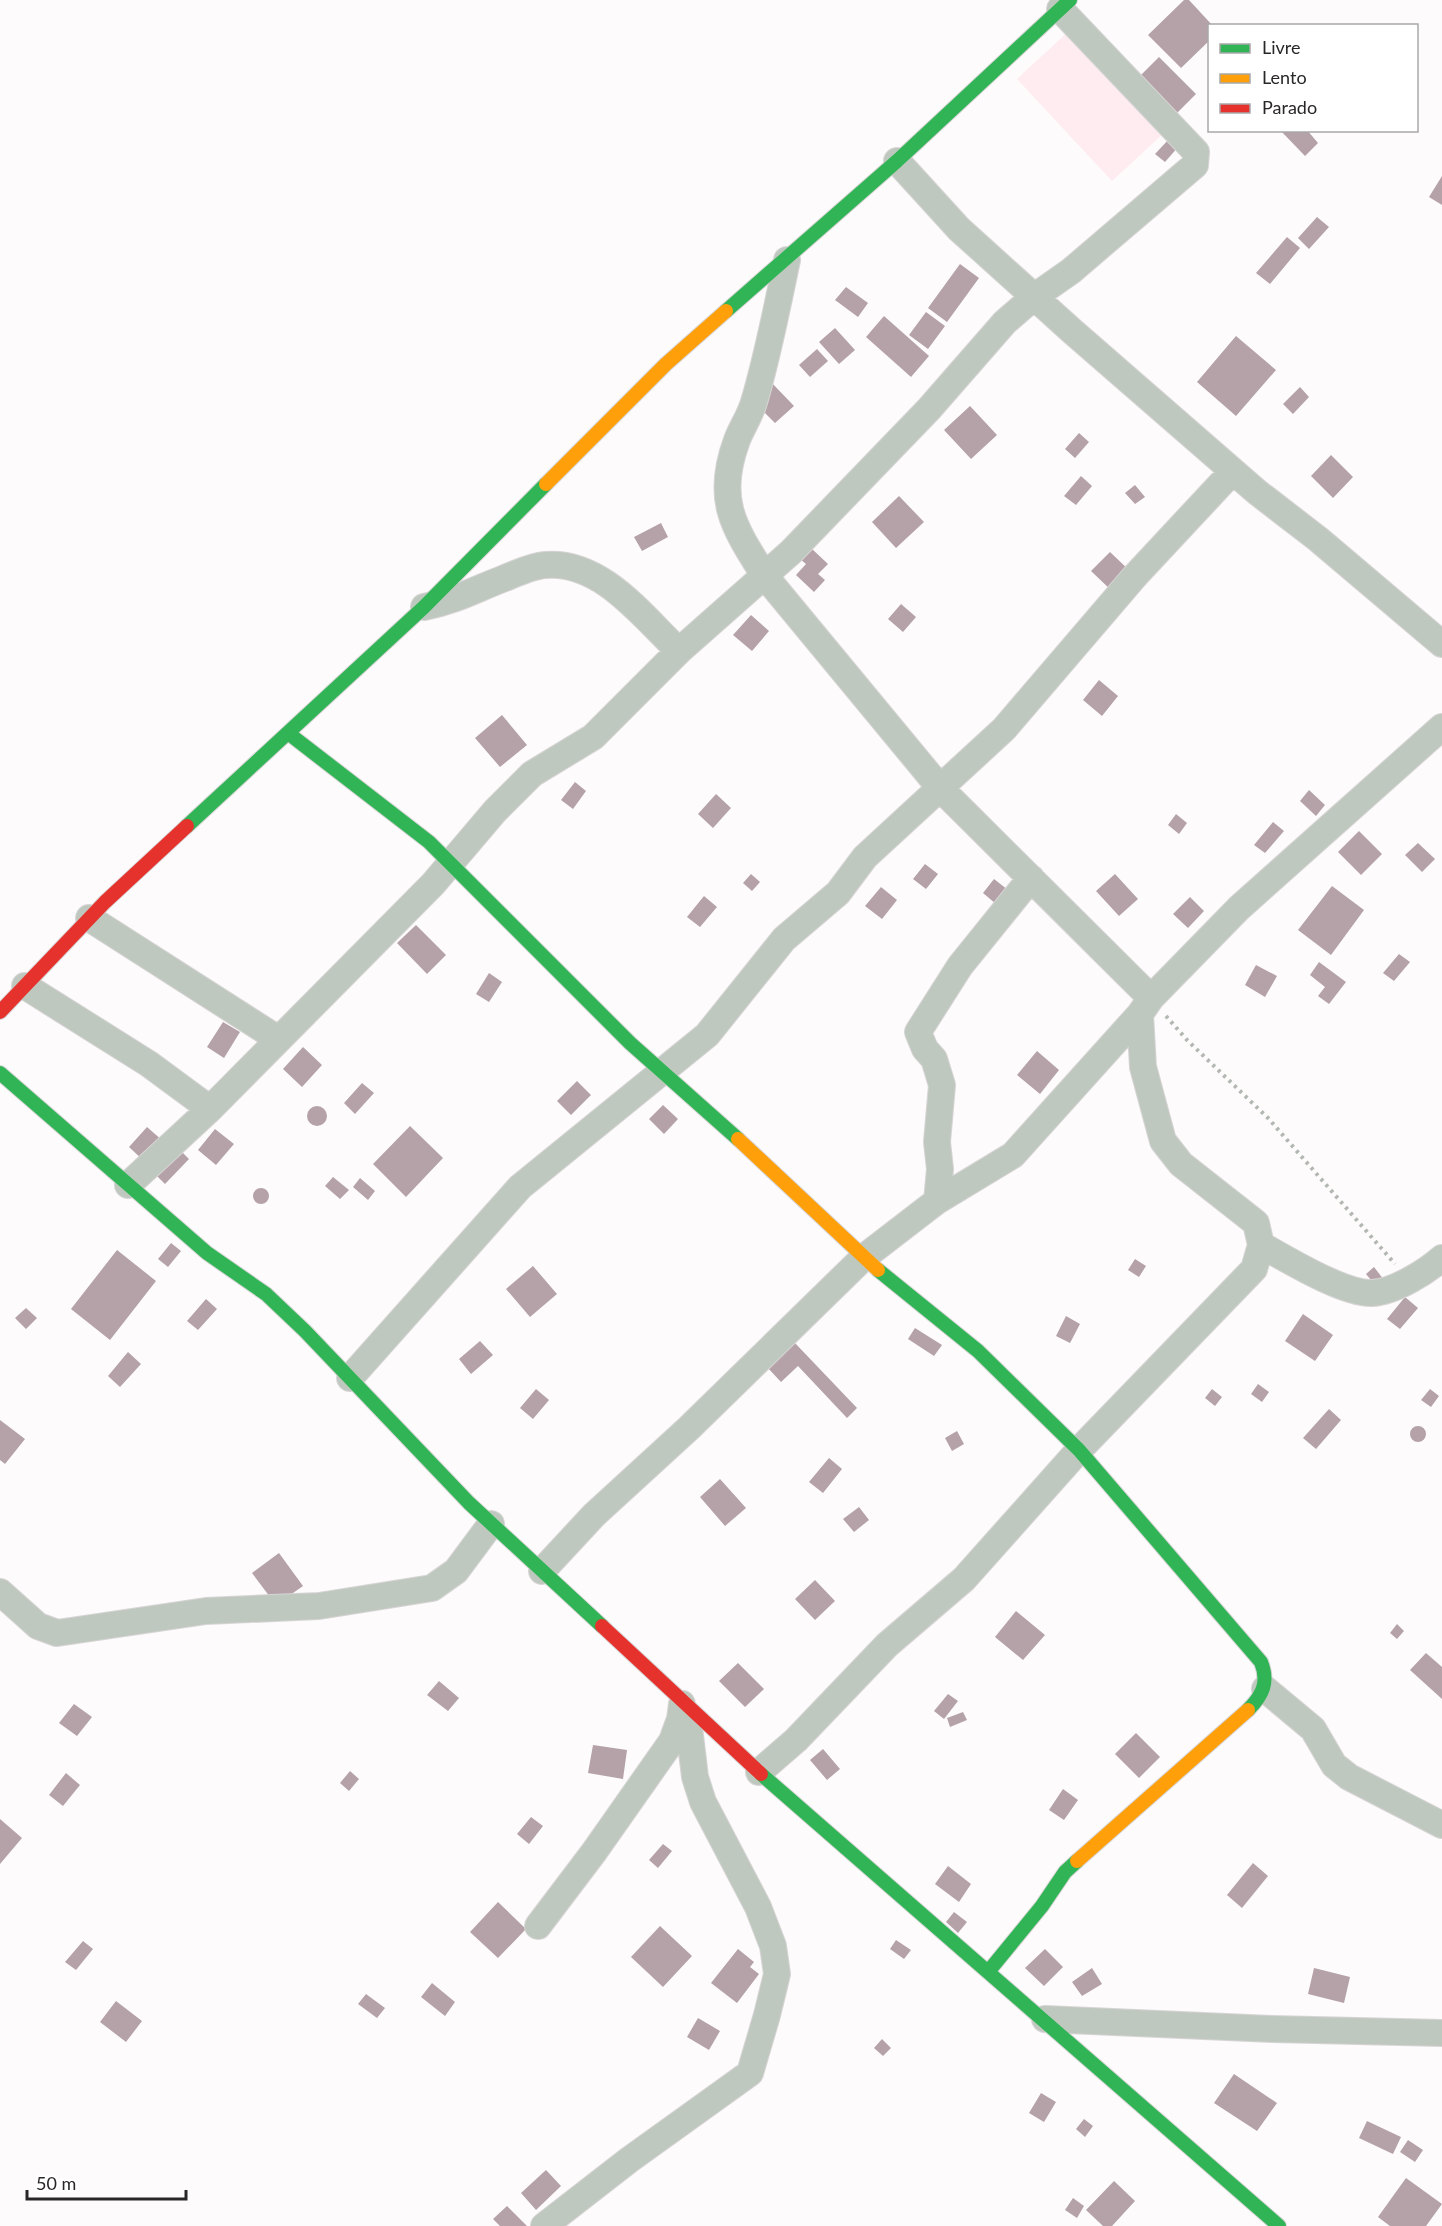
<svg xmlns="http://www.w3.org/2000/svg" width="1442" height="2226" font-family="Lato,sans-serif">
	<rect width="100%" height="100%" fill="#fefbfc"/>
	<path fill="#feecf0" d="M1070,30L1165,132L1112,181L1017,79Z"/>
	<path fill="#b4a2a8" d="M1184,0H1189L1213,26H1210V40L1181,68L1148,35Z
		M1159,57L1196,94L1173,117L1136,80Z
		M1280,130H1307L1318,143L1305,156Z
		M1170,138L1179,146L1165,162L1155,154Z
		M1442,176V205L1429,197Z
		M1317,217L1329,227L1309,249L1298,238Z
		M1287,237L1300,248L1270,284L1256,273Z
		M960,264L979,278L947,322L928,308Z
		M846,287L868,303L858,317L835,300Z
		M926,312L945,326L928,349L909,335Z
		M884,316L929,356L911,377L866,337Z
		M835,328L855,350L839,364L819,342Z
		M1236,336L1276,370L1236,416L1197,382Z
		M817,349L828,361L810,377L799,365Z
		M769,380L794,406L775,423L750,398Z
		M1300,387L1309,397L1293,414L1283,404Z
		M970,406L997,435L971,459L944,430Z
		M1079,433L1089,442L1075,458L1065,449Z
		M1331,455L1353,477L1333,498L1311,476Z
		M1081,476L1092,486L1076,505L1064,496Z
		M1135,485L1145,497L1135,504L1125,493Z
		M899,496L924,522L896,548L872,522Z
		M661,523L668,537L642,551L634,537Z
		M811,548L828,564L818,574L825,580L814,592L796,575L806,564L800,559Z
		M1110,552L1130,571L1112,591L1091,571Z
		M901,604L916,617L903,632L888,619Z
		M751,615L769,631L752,651L733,635Z
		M1099,680L1118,696L1102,716L1083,700Z
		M502,715L527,745L500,767L475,738Z
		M575,782L586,791L573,809L561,800Z
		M1309,790L1325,805L1316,816L1300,801Z
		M716,794L731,808L713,828L698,814Z
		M1176,814L1187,823L1179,834L1168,825Z
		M1273,822L1284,831L1265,853L1254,845Z
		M1359,831L1382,854L1361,875L1338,852Z
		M1418,843L1435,859L1422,872L1405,855Z
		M925,864L938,874L926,889L913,879Z
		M751,874L760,882L752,891L743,883Z
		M1115,874L1138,899L1119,916L1096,891Z
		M994,879L1008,890L996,904L983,893Z
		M1332,886L1364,910L1331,955L1298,930Z
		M881,887L897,900L882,919L865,906Z
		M704,896L717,907L700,927L687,917Z
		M1190,897L1204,911L1188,928L1173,914Z
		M416,925L446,955L427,974L397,943Z
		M1399,954L1410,962L1394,981L1383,973Z
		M1319,962L1346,982L1329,1004L1318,996L1325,987L1310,975Z
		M1256,965L1277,976L1265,997L1245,985Z
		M489,973L502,982L489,1002L476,994Z
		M223,1022L240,1032L224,1058L207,1047Z
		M303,1047L322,1065L302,1087L283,1069Z
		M1037,1051L1059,1070L1040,1094L1017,1075Z
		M577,1081L591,1095L571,1115L557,1101Z
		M362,1083L374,1093L355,1114L344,1103Z
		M663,1105L678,1119L664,1134L649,1119Z
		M307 1116a10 10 0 1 1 20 0a10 10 0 1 1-20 0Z
		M410,1126L443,1158L406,1197L373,1164Z
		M147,1127L163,1141L144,1161L129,1147Z
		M215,1129L234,1144L216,1165L198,1150Z
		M175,1145L189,1159L165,1184L151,1170Z
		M333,1177L349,1190L340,1199L325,1186Z
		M360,1178L375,1191L368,1200L353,1187Z
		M253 1196a8 8 0 1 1 16 0a8 8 0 1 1-16 0Z
		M171,1243L181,1251L168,1267L158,1259Z
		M117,1250L156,1281L110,1340L71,1309Z
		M1135,1259L1146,1266L1139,1277L1128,1270Z
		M533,1266L557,1294L530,1317L506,1289Z
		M1374,1267L1384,1280L1376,1286L1366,1274Z
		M1405,1297L1418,1308L1400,1329L1387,1319Z
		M206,1299L217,1309L198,1330L187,1321Z
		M26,1308L37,1318L26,1329L15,1318Z
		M1303,1314L1333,1335L1315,1361L1285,1341Z
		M1066,1316L1080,1324L1070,1343L1056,1336Z
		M915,1328L942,1345L934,1356L908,1339Z
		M480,1341L493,1355L471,1374L459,1359Z
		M794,1342L857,1408L847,1418L798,1366L781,1382L767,1367Z
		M128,1352L141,1364L120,1387L108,1376Z
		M1258,1384L1269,1392L1262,1402L1251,1394Z
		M536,1389L549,1400L533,1419L520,1408Z
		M1212,1389L1222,1397L1215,1406L1205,1398Z
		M1430,1389L1439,1396L1431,1407L1421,1400Z
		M1329,1409L1341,1420L1316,1449L1303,1438Z
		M0,1420L25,1439L5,1464L0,1460Z
		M1410 1434a8 8 0 1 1 16 0a8 8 0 1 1-16 0Z
		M957,1431L964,1444L952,1451L945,1438Z
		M829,1458L842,1469L823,1493L809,1482Z
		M720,1479L746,1508L725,1526L700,1497Z
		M859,1507L869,1520L854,1532L843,1519Z
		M279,1553L303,1586L276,1605L252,1573Z
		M815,1580L835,1601L815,1620L795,1599Z
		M1016,1611L1045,1635L1023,1660L995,1637Z
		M1397,1624L1404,1631L1397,1639L1390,1633Z
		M1426,1653L1442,1667V1699L1410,1670Z
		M738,1663L764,1689L745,1707L719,1681Z
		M439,1681L459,1698L448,1711L427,1695Z
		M948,1694L958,1701L944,1719L934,1711Z
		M74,1704L92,1717L77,1736L59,1723Z
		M963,1712L967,1720L950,1727L947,1718Z
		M1136,1733L1160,1757L1139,1778L1115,1754Z
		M593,1745L627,1750L623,1779L588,1773Z
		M823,1749L840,1769L827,1780L810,1760Z
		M350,1771L359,1779L349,1791L340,1783Z
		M66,1773L80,1785L63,1806L49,1795Z
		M1063,1789L1078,1800L1064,1820L1049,1810Z
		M531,1817L543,1826L529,1844L517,1834Z
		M0,1819L22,1838L0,1864Z
		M663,1844L672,1851L658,1868L649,1860Z
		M1253,1863L1268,1876L1242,1908L1227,1895Z
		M948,1866L971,1884L959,1902L935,1884Z
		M498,1902L526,1929L498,1958L470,1932Z
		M954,1912L967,1922L958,1933L946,1922Z
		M660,1926L692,1956L663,1987L631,1957Z
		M896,1940L911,1950L904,1959L890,1949Z
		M83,1941L93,1949L76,1970L65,1962Z
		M738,1949L754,1962L750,1967L759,1974L737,2003L711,1983Z
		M1045,1949L1063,1967L1044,1986L1025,1968Z
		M1092,1968L1102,1984L1082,1996L1072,1982Z
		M1314,1968L1350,1977L1344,2003L1308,1994Z
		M432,1983L455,2002L445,2016L421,1997Z
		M366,1994L385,2008L377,2018L358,2004Z
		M116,2001L142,2021L126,2042L100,2022Z
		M698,2018L720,2031L709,2050L687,2037Z
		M882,2039L891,2048L883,2056L874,2048Z
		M1234,2074L1277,2103L1257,2131L1214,2103Z
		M1041,2093L1056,2102L1044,2122L1029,2113Z
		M1084,2119L1093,2126L1085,2137L1076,2129Z
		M1367,2121L1401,2137L1393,2154L1359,2138Z
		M1408,2140L1423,2150L1415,2162L1400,2152Z
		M546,2170L561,2186L536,2210L521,2193Z
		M1406,2178L1442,2204L1426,2226H1390L1378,2217Z
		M1114,2181L1135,2201L1112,2226H1103L1086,2210Z
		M1073,2198L1084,2206L1077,2218L1065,2210Z
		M507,2206L527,2226H500L493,2219Z"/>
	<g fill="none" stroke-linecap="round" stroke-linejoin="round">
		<g stroke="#d7d5d6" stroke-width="28">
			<path id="street" d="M897,161L959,229L1072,331L1257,492L1318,539L1442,644
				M787,260C777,307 768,355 754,402C750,416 742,427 737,440C715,499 733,526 764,575L941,789L1151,998
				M424,607C455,601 476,589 505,578C517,573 532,566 545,565C601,560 642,616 679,651
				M89,918L278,1039
				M25,986L149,1064L210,1109
				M128,1185L210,1109L433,884L495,811L532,774L593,737L679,651L791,552L929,409L1005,322L1034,297L1071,271L1195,165L1196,152L1060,9
				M937,1201L940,1169L937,1142L942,1085L934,1059L925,1049L918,1032L960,966L1031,878
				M1261,1245C1287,1259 1343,1294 1372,1293C1394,1292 1426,1272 1442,1258
				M350,1378L520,1187L707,1035L784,939L838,893L865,857L1004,729L1135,576L1232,472
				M542,1571L594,1515L689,1428L863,1258L937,1201L1013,1155L1140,1014L1151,998L1239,908L1442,727
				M0,1592L38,1626L57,1633L206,1611L319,1606L432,1588L456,1571L491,1524
				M1265,1689L1313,1729L1334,1765L1349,1777L1442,1825
				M759,1772L796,1740L887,1645L964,1579L1079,1450L1254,1269L1261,1245L1256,1223L1181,1164L1163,1141L1143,1067L1140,1014
				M538,1926L594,1852L672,1741L680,1719L682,1704
				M1045,2019L1272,2029L1442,2033
				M544,2226L629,2160L750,2073L767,2015L777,1974L773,1946L758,1907L703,1802L695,1777L689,1727L680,1719"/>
		</g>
		<g stroke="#d7d5d6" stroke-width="16">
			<path id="fast" d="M726,311L897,161L1070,0
				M288,733L429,842L630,1043L738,1139
				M187,826L424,607L546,484
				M0,1073L207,1253L266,1294L305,1331L469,1503L602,1626
				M878,1270L978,1351L1079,1450L1261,1662C1269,1682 1263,1695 1248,1710
				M761,1774L1279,2226
				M988,1972L1042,1906L1065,1872L1077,1861"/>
		</g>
		<g stroke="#d7d5d6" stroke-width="16">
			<path id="slow" d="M546,484L666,364L726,311
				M738,1139L878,1270
				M1077,1861L1248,1710"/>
		</g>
		<g stroke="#d7d5d6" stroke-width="16">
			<path id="jam" d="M0,1012L105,902L187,826
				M602,1626L761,1774"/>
		</g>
		<path stroke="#b2b7b1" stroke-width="4" stroke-dasharray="3 4.5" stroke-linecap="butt" d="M1166,1016L1187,1040L1268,1118L1395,1264"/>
		<use href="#street" stroke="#bfc8be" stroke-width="26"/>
		<use href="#fast" stroke="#30b455" stroke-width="14"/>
		<use href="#slow" stroke="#ff9f0a" stroke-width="14"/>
		<use href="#jam" stroke="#e5322d" stroke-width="14"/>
	</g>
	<rect x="1208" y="24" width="210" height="108" fill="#ffffff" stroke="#a9a8a9" stroke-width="1.5"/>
	<rect x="1220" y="44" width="30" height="9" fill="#30b455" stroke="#a9a8a9" stroke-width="1.5"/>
	<text x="1262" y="54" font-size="18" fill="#292627">Livre</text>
	<rect x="1220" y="74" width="30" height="9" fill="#ff9f0a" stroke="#a9a8a9" stroke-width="1.5"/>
	<text x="1262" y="84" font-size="18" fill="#292627">Lento</text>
	<rect x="1220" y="104" width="30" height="9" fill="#e5322d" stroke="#a9a8a9" stroke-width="1.5"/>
	<text x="1262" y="114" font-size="18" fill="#292627">Parado</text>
	<path d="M27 2190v9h159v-9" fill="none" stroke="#292627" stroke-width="3"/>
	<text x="36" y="2190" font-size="18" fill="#292627" stroke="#ffffff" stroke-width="4.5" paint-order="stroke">50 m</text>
</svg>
